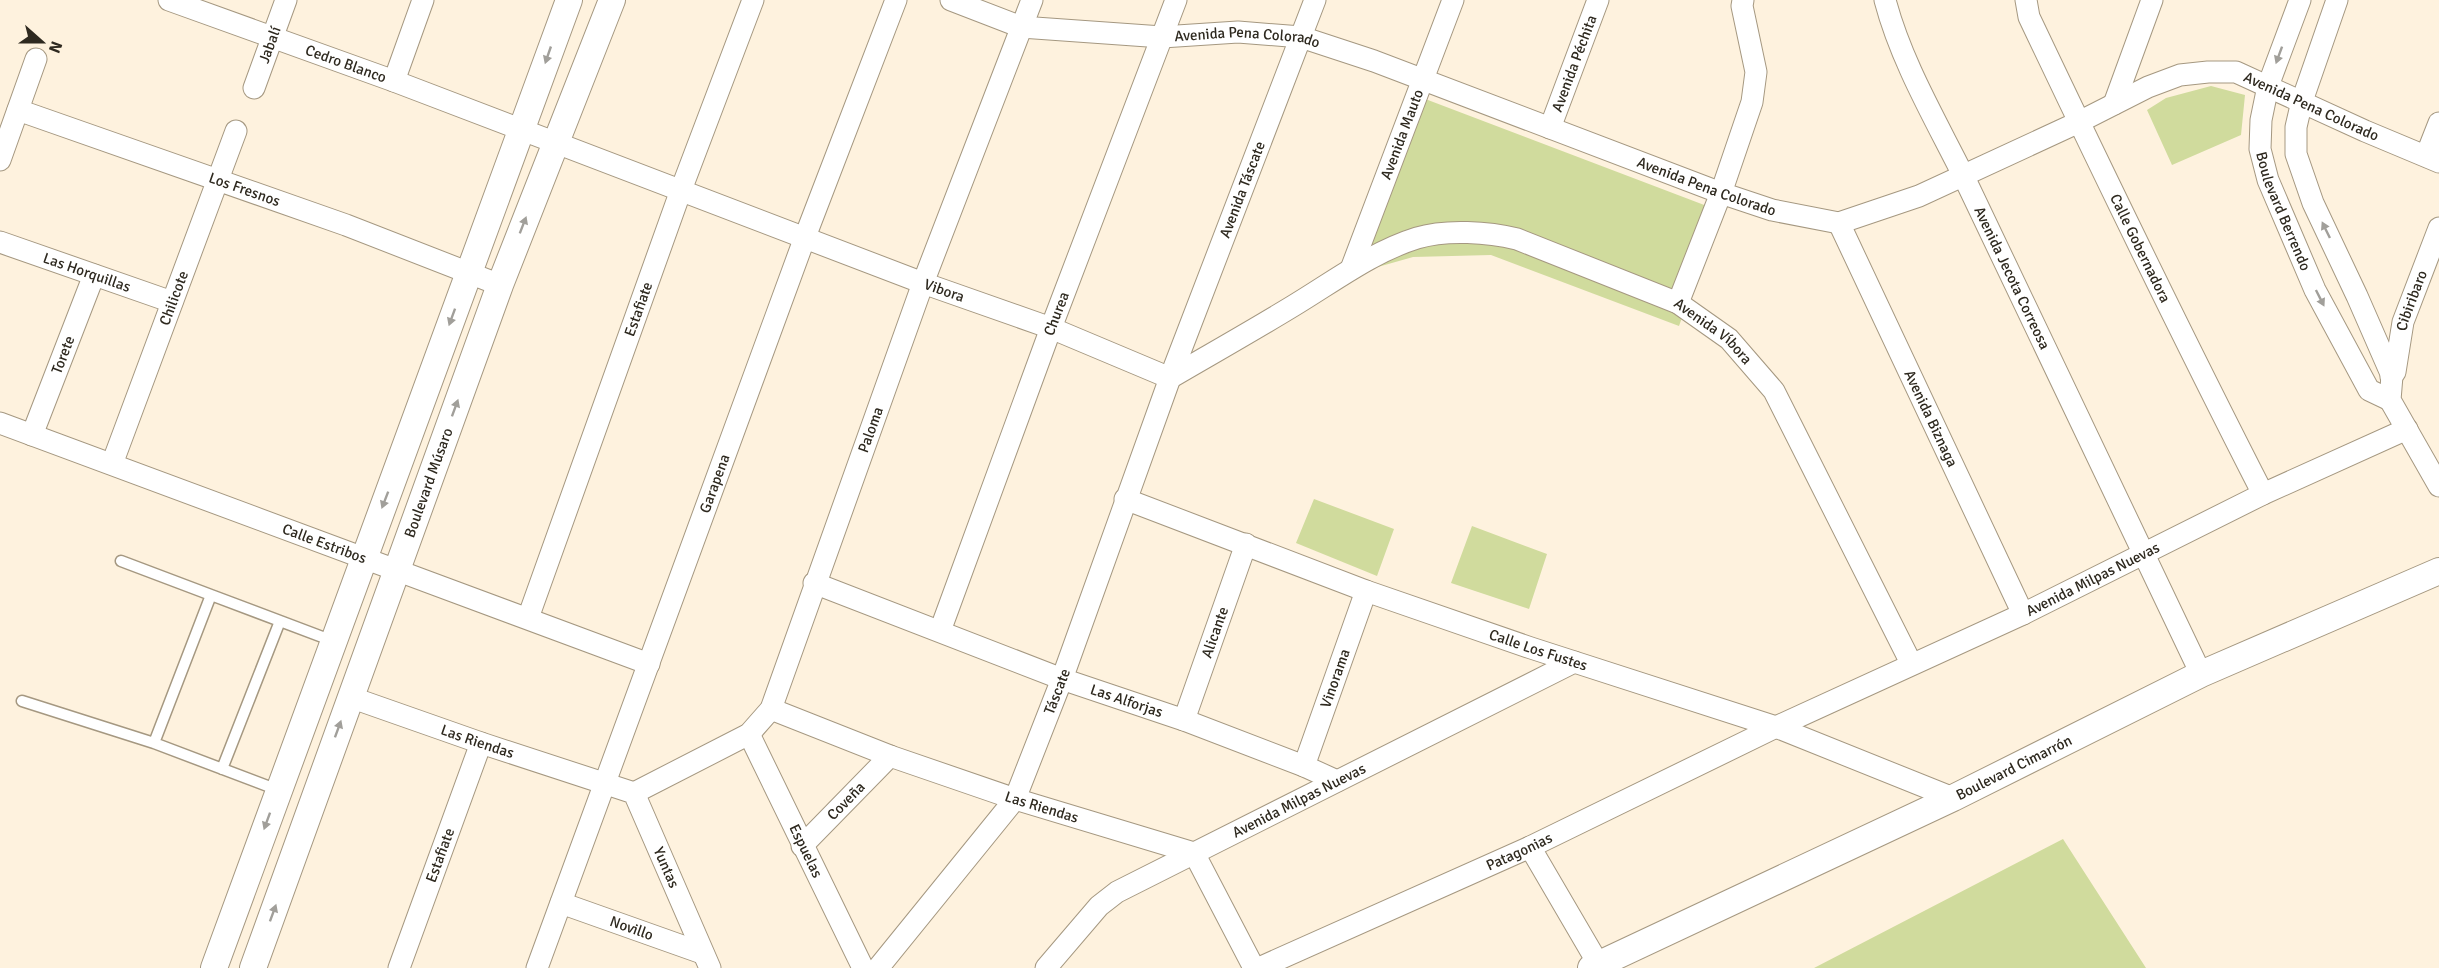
<svg xmlns="http://www.w3.org/2000/svg" width="2439" height="968" font-family="Signika,sans-serif">
	<rect width="100%" height="100%" fill="#fef2de"/>
	<path fill="#d0db9d" d="M2211,86L2245,95L2241,135L2172,165L2147,110L2166,98Z
		M1420,97L1720,211L1679,326L1491,255L1413,257L1346,276Z
		M1314,499L1394,529L1377,576L1296,543Z
		M1472,526L1547,554L1529,609L1451,583Z
		M2063,839L2146,968H1814Z"/>
	<g fill="none" stroke-linecap="round" stroke-linejoin="round">
		<g stroke="#a59881" stroke-width="13">
			<path id="service" d="M121,561L211,595
				M22,701L154,743
				M222,769L280,621
				M278,790L154,743L211,595L333,641"/>
		</g>
		<g stroke="#a59881" stroke-width="23">
			<g id="minor">
				<path id="s1" d="M169,0L394,81L923,283L1051,328L1170,378C1211,354 1252,331 1293,306C1333,282 1372,252 1417,238C1446,229 1489,232 1517,239L1678,303L1729,339L1774,391L1911,663"/>
				<path id="s2" d="M951,0L1021,27L1162,37L1238,32L1301,37L1374,61L1721,193L1772,210L1839,223L1919,196L2079,122L2148,87L2180,75L2208,72H2236L2365,131L2439,162"/>
				<path id="s3" d="M1885,0C1901,61 1935,119 1963,175L2201,674"/>
				<path id="s4" d="M2026,0L2029,17C2105,177 2182,336 2263,494"/>
				<path id="s5" d="M2300,0L2268,86L2261,120L2260,149L2268,180L2315,290L2369,390L2390,400"/>
				<path d="M2337,0L2302,101L2296,127V154L2313,203L2357,296L2392,376L2390,400L2439,486"/>
				<path d="M394,81L423,0"/>
				<path id="s6" d="M254,88L286,0"/>
				<path d="M2114,104L2152,0"/>
				<path id="s7" d="M18,110L346,225L500,285"/>
				<path id="s8" d="M1550,128L1598,0"/>
				<path d="M2426,156L2439,123"/>
				<path d="M0,160L36,59"/>
				<path id="s9" d="M1839,223L2023,614"/>
				<path id="s10" d="M0,242L172,302"/>
				<path id="s11" d="M1351,269L1453,0"/>
				<path d="M1678,303L1721,193L1752,102L1756,72L1742,6L1743,0"/>
				<path id="s12" d="M2391,377L2395,372L2403,322L2439,228"/>
				<path id="s13" d="M0,423L649,664"/>
				<path id="s14" d="M32,435L94,275"/>
				<path id="s15" d="M112,464L236,131"/>
				<path id="s16" d="M1125,499L1366,591L1531,648L1776,727L1953,798"/>
				<path id="s17" d="M814,583L1062,679L1184,720L1304,766L1337,781"/>
				<path id="s18" d="M528,618L681,190L753,0"/>
				<path id="s19" d="M940,631L1051,328L1176,0"/>
				<path id="s20" d="M350,697L481,743L634,793L710,968"/>
				<path id="s21" d="M771,709L890,756L1015,799L1194,853L1254,968"/>
				<path id="s22" d="M1184,720L1246,544"/>
				<path id="s23" d="M749,734L863,968"/>
				<path id="s24" d="M1304,766L1366,591"/>
				<path id="s25" d="M634,793L749,734L771,709L923,283L1032,0"/>
				<path id="s26" d="M802,846L890,756"/>
				<path d="M1530,847L1599,965"/>
				<path id="s27" d="M561,903L702,953"/>
				<path id="s28" d="M399,968L481,743"/>
				<path id="s29" d="M537,968L805,237L896,0"/>
				<path id="s30" d="M878,968L1015,799L1062,679L1170,378L1315,0"/>
				<path id="s31" d="M1046,968L1099,906L1117,892L1574,662"/>
				<path id="s32" d="M1259,968L1530,847L1776,727L2023,614L2263,494L2407,429"/>
			</g>
		</g>
		<g stroke="#a59881" stroke-width="28">
			<g id="tertiary">
				<path d="M214,968L569,0"/>
				<path id="s33" d="M253,968L500,285L612,0"/>
				<path id="s34" d="M1591,968L1953,798L2201,674L2439,571"/>
			</g>
		</g>
		<use href="#service" stroke="#fff" stroke-width="10"/>
		<use href="#minor" stroke="#fff" stroke-width="21"/>
		<use href="#tertiary" stroke="#fff" stroke-width="26"/>
	</g>
	<defs><path id="oneway-solid" d="M-6-.8H1V-3.2L6.5 0L1 3.2V.8H-6Z" transform="scale(1.5)"/></defs>
	<g fill="#a19f9a">
		<use href="#oneway-solid" transform="translate(548 55) rotate(109)"/>
		<use href="#oneway-solid" transform="translate(2279 55) rotate(110)"/>
		<use href="#oneway-solid" transform="translate(523 225) rotate(-69)"/>
		<use href="#oneway-solid" transform="translate(2326 230) rotate(-116)"/>
		<use href="#oneway-solid" transform="translate(2320 298) rotate(63)"/>
		<use href="#oneway-solid" transform="translate(452 317) rotate(110)"/>
		<use href="#oneway-solid" transform="translate(455 408) rotate(-70)"/>
		<use href="#oneway-solid" transform="translate(385 500) rotate(111)"/>
		<use href="#oneway-solid" transform="translate(338 729) rotate(-70)"/>
		<use href="#oneway-solid" transform="translate(267 821) rotate(110)"/>
		<use href="#oneway-solid" transform="translate(273 913) rotate(-70)"/>
	</g>
	<g text-anchor="middle" stroke-width="4.5" stroke-linejoin="round" paint-order="stroke">
		<g font-size="15" fill="#2e291f" stroke="#fef2de">
			<text dy="5" stroke="none"><textPath href="#s2" startOffset="302">Avenida Pena Colorado</textPath></text>
			<text dy="5" stroke="none"><textPath href="#s6" startOffset="46">Jabalí</textPath></text>
			<text dy="5" stroke="none"><textPath href="#s1" startOffset="188">Cedro Blanco</textPath></text>
			<text dy="5" stroke="none"><textPath href="#s8" startOffset="69">Avenida Péchita</textPath></text>
			<text dy="5" stroke="none"><textPath href="#s2" startOffset="1437">Avenida Pena Colorado</textPath></text>
			<text dy="5" stroke="none"><textPath href="#s11" startOffset="144">Avenida Mauto</textPath></text>
			<text dy="5" stroke="none"><textPath href="#s2" startOffset="788">Avenida Pena Colorado</textPath></text>
			<text dy="5" stroke="none"><textPath href="#s7" startOffset="240">Los Fresnos</textPath></text>
			<text dy="5" stroke="none"><textPath href="#s30" startOffset="868">Avenida Táscate</textPath></text>
			<text dy="5" stroke="none"><textPath href="#s5" startOffset="222">Boulevard Berrendo</textPath></text>
			<text dy="5" stroke="none"><textPath href="#s4" startOffset="274">Calle Gobernadora</textPath></text>
			<text dy="5" stroke="none"><textPath href="#s10" startOffset="92">Las Horquillas</textPath></text>
			<text dy="5" stroke="none"><textPath href="#s3" startOffset="306">Avenida Jecota Correosa</textPath></text>
			<text dy="5" stroke="none"><textPath href="#s1" startOffset="828">Vibora</textPath></text>
			<text dy="5" stroke="none"><textPath href="#s15" startOffset="177">Chilicote</textPath></text>
			<text dy="5" stroke="none"><textPath href="#s12" startOffset="80">Cibiribaro</textPath></text>
			<text dy="5" stroke="none"><textPath href="#s18" startOffset="328">Estafiate</textPath></text>
			<text dy="5" stroke="none"><textPath href="#s19" startOffset="338">Churea</textPath></text>
			<text dy="5" stroke="none"><textPath href="#s1" startOffset="1674">Avenida Víbora</textPath></text>
			<text dy="5" stroke="none"><textPath href="#s14" startOffset="86">Torete</textPath></text>
			<text dy="5" stroke="none"><textPath href="#s9" startOffset="216">Avenida Biznaga</textPath></text>
			<text dy="5" stroke="none"><textPath href="#s25" startOffset="459">Paloma</textPath></text>
			<text dy="5" stroke="none"><textPath href="#s33" startOffset="516">Boulevard Músaro</textPath></text>
			<text dy="5" stroke="none"><textPath href="#s29" startOffset="516">Garapena</textPath></text>
			<text dy="5" stroke="none"><textPath href="#s13" startOffset="346">Calle Estribos</textPath></text>
			<text dy="5" stroke="none"><textPath href="#s32" startOffset="920">Avenida Milpas Nuevas</textPath></text>
			<text dy="5" stroke="none"><textPath href="#s22" startOffset="93">Alicante</textPath></text>
			<text dy="5" stroke="none"><textPath href="#s16" startOffset="440">Calle Los Fustes</textPath></text>
			<text dy="5" stroke="none"><textPath href="#s24" startOffset="93">Vinorama</textPath></text>
			<text dy="5" stroke="none"><textPath href="#s30" startOffset="333">Táscate</textPath></text>
			<text dy="5" stroke="none"><textPath href="#s17" startOffset="334">Las Alforjas</textPath></text>
			<text dy="5" stroke="none"><textPath href="#s20" startOffset="135">Las Riendas</textPath></text>
			<text dy="5" stroke="none"><textPath href="#s34" startOffset="468">Boulevard Cimarrón</textPath></text>
			<text dy="5" stroke="none"><textPath href="#s26" startOffset="63">Coveña</textPath></text>
			<text dy="5" stroke="none"><textPath href="#s31" startOffset="308">Avenida Milpas Nuevas</textPath></text>
			<text dy="5" stroke="none"><textPath href="#s21" startOffset="288">Las Riendas</textPath></text>
			<text dy="5" stroke="none"><textPath href="#s23" startOffset="130">Espuelas</textPath></text>
			<text dy="5" stroke="none"><textPath href="#s32" startOffset="285">Patagonias</textPath></text>
			<text dy="5" stroke="none"><textPath href="#s28" startOffset="120">Estafiate</textPath></text>
			<text dy="5" stroke="none"><textPath href="#s20" startOffset="381">Yuntas</textPath></text>
			<text dy="5" stroke="none"><textPath href="#s27" startOffset="75">Novillo</textPath></text>
		</g>
	</g>
	<g transform="translate(42 42) rotate(111)" stroke="#fef2de" stroke-width="4.5" paint-order="stroke">
	<path d="M0-4.5L10 22L0 15L-10 22Z" fill="#2e291f"/>
	<text y="-9" font-size="16" font-weight="bold" text-anchor="middle" fill="#2e291f">N</text>
	</g>
</svg>
